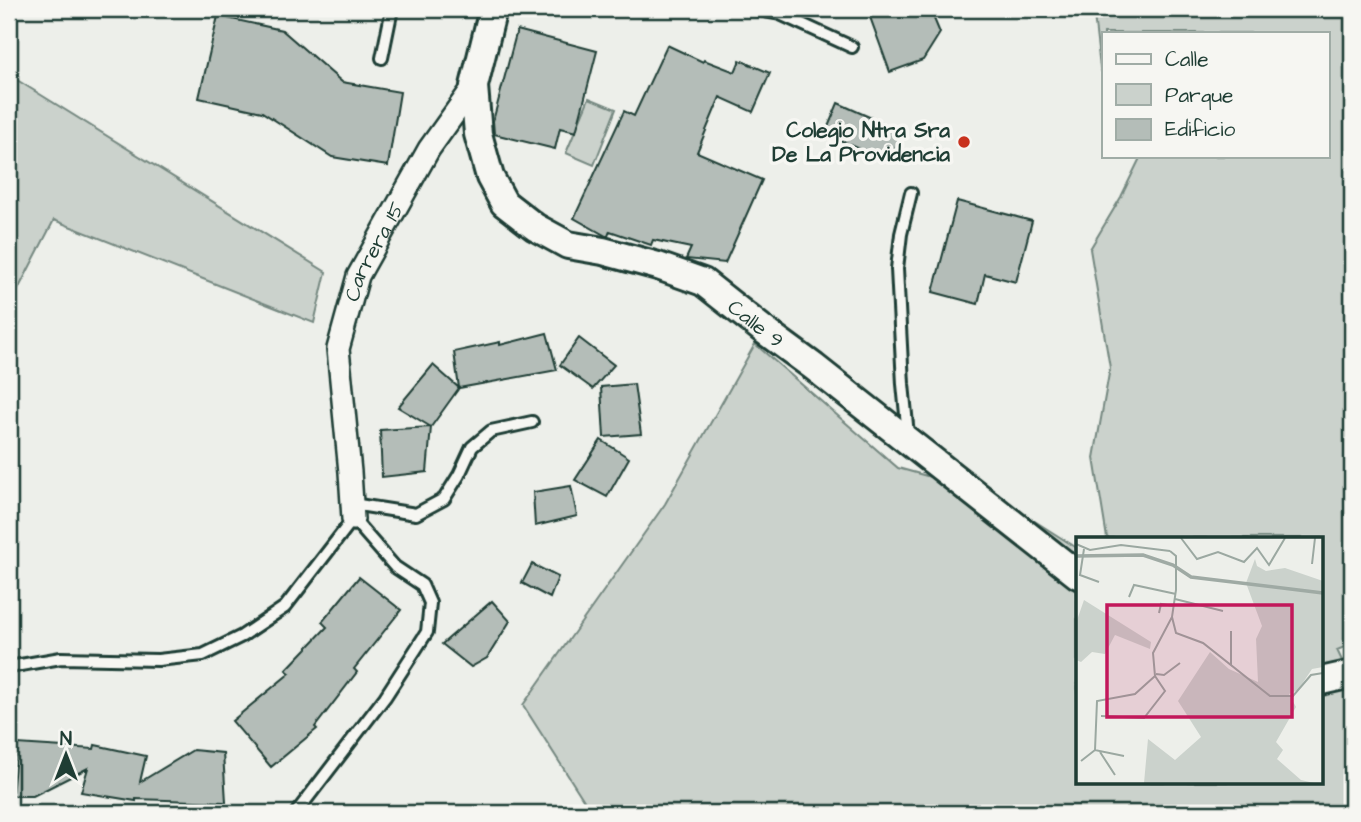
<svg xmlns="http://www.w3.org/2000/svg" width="1361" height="822" font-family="'Architects Daughter',sans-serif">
	<rect width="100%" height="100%" fill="#edefea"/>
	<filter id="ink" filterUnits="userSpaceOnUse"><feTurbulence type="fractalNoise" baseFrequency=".0143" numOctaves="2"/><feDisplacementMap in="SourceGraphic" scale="14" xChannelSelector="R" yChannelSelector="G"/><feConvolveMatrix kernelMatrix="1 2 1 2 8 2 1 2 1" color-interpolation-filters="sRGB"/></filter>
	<g filter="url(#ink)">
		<path fill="#cbd2cc" stroke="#758880" stroke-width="2" d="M1091,9H1352V644L1337,650L1352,682V807L1349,813H592L523,705L665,504L755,344L898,468L992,494L1077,548L1078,782H1321V538H1107L1094,458L1110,368L1090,249L1121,197L1140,158L1139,156H1328V33H1104V77L1100,68L1094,15Z
			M9,75L326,272L314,323L54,220L9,307Z
			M589,98L616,109L594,165L566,153Z"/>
		<path fill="#b4bdb8" stroke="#1f3d34" stroke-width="2" d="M891,9H930L940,33L923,60L890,72L870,17Z
			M218,16L282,30L342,82L400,92L388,166L332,157L262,112L199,98Z
			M517,30L597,51L576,132L560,128L555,149L494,134L493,121Z
			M667,45L703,62L704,60L735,72L740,60L770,73L753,112L720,97L697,152L762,180L725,263L686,259L691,248L653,240L651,245L610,231L608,236H606L574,218L624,111L634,116Z
			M838,103L903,132L890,162L825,134Z
			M957,201L1032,221L1016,282L985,274L978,304L933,292Z
			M547,333L557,370L459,388L454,352L500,342V345Z
			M579,338L614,365L593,389L560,365Z
			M433,365L459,388L431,427L398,407Z
			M634,384L641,434L604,437L601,387Z
			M431,427L427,472L382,477L380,430Z
			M601,440L629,458L607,497L575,480Z
			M571,486L577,516L535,526L533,492Z
			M532,564L558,577L550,598L522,583Z
			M359,577L401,610L354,669L357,672L315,727L317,729L271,767L232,721L290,673L286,670L327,627L322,622Z
			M492,601L510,621L487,658L471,667L442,644Z
			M17,744L94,749L95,745L146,756L140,782L193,750L223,753L226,802L136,799V801L81,792L88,768L33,796H12Z"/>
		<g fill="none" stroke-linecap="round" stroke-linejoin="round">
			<g stroke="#1f3d34" stroke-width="16">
				<path id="service" d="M754,9L780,14L852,47
					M382,58L392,9
					M908,435L903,384L897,269L901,234L911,193
					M352,504L416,514L444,499L459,475L472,447L491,431L532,422
					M9,667L61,658L158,660L203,655L242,636L285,607L353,519L395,567L422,585L430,603L427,632L385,697L296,813"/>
			</g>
			<g stroke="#1f3d34" stroke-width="26">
				<g id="minor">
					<path id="s1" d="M353,519L350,472L338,349L358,276L429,149L474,86"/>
				</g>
			</g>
			<g stroke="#1f3d34" stroke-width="32">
				<g id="tertiary">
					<path id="s2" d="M493,9L474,86L478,134L490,177L504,203L535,227L568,245L603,251L658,266L703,282L765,331L814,367L1078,575"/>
					<path d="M1321,681L1352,674"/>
				</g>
			</g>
			<use href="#service" stroke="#f6f6f2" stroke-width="10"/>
			<use href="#minor" stroke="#f6f6f2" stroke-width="21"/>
			<use href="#tertiary" stroke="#f6f6f2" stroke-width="26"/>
		</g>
	</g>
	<circle fill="#c8321e" stroke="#f6f6f2" stroke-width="2.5" cx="964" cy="142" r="7"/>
	<g text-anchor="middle" stroke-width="7" stroke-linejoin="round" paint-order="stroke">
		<g font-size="21" font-weight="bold" fill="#1f3d34" stroke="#f6f6f2" text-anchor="end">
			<text x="950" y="137">Colegio Ntra Sra<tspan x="950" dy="24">De La Providencia</tspan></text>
		</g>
		<g font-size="21" fill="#1f3d34" stroke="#f6f6f2">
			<text dy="7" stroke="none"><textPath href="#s1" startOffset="275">Carrera 15</textPath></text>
			<text dy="7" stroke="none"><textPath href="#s2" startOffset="486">Calle 9</textPath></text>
		</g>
	</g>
	<g transform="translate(1076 537)">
		<rect width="247" height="247" fill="#edefea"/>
		<path d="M179,22L181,29L190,34L209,31L247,44V130L236,132L222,153L213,157L220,170L200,205L207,213L201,222L225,243L238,246H68L72,202L99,223L125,200L102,164L134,115L153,132L182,145L180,102L186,89L170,46ZM8,63L75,105L74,112L39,98L29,117L16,115L5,125L0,123V86Z" fill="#cbd2cc"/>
		<path fill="none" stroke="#9faaa4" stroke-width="3.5" d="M0,19L67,18L97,28L115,40L247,56"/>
		<path fill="none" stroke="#9ba8a1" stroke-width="2" d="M105,1L121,22L142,15L168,25L181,11L193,28L209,1M0,7L14,13L45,8L94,14M8,12L4,38L23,45M236,27L239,1M53,60L58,48L100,57M99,62L147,74M83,76L85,67L98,69M96,80L100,96L127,106L194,159H217L235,138L247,136M155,128V94M80,137L88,138L104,126M79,139L77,116L96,80L100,53V19L94,14M25,179L68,181L89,154L79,139M19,213L21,164L59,157L79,139M24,215L39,238M5,224L19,213L48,219"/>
		<path fill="#c2185b" fill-opacity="0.15" stroke="#c2185b" stroke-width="3.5" d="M31,68H216V180H31Z"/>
		<rect width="247" height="247" fill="none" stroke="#1f3d34" stroke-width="3.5"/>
	</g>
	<rect width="1361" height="822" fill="none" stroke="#f6f6f2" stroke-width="35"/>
	<rect x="18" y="18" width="1326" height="787" fill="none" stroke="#1f3d34" stroke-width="2.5" filter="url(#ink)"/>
	<rect x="1102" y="32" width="228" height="126" fill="#f6f6f2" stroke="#a0aca6" stroke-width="2"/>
	<rect x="1116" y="54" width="35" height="10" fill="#f6f6f2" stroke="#a0aca6" stroke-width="2"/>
	<text x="1165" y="66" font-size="21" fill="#1f3d34">Calle</text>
	<rect x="1116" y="84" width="35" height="21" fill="#cbd2cc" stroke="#a0aca6" stroke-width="2"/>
	<text x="1165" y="102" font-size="21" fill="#1f3d34">Parque</text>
	<rect x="1116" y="119" width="35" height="21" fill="#b4bdb8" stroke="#a0aca6" stroke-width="2"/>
	<text x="1165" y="136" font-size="21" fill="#1f3d34">Edificio</text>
	<g transform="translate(66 755)" stroke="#f6f6f2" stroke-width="5" paint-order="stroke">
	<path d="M0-5L12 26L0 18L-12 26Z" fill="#1f3d34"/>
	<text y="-10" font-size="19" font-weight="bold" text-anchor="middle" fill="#1f3d34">N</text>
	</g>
</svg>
